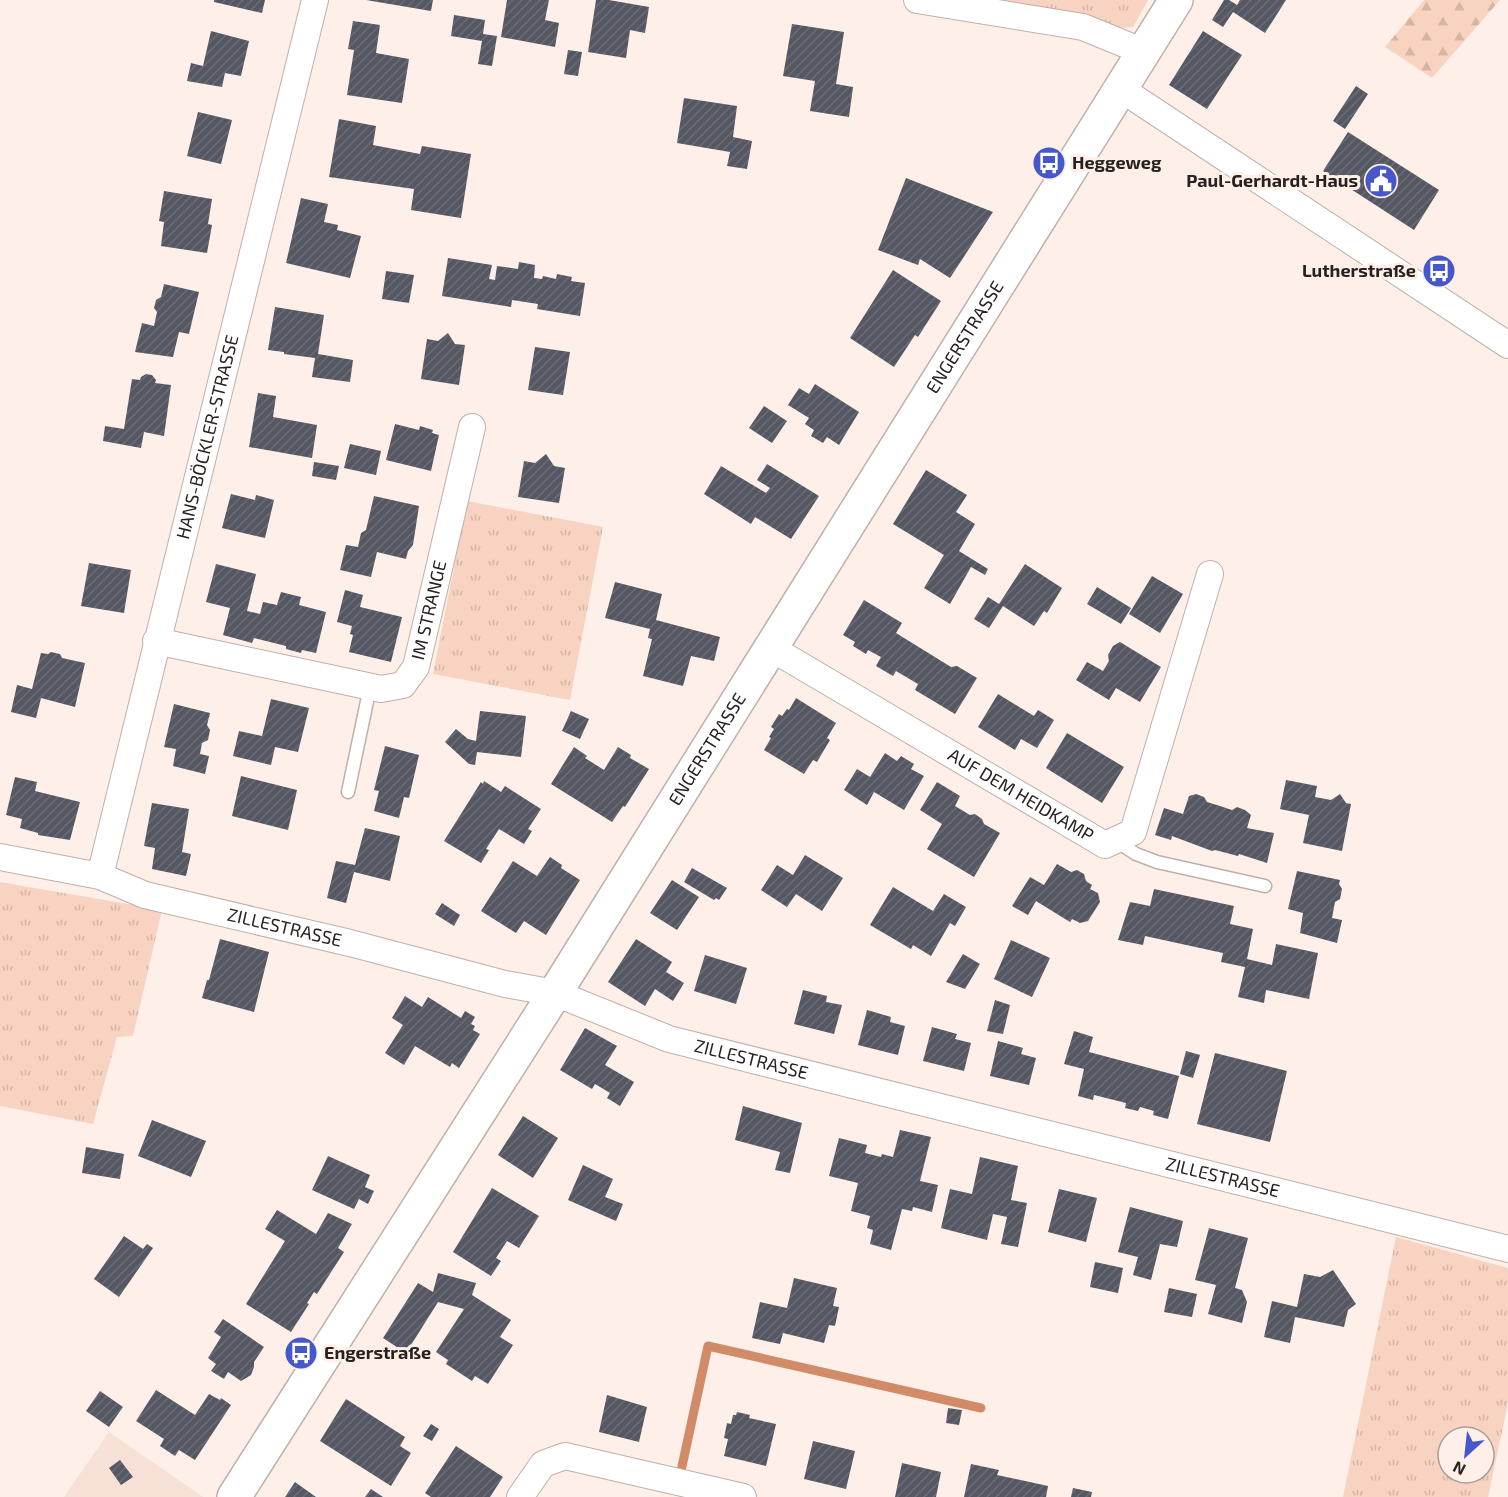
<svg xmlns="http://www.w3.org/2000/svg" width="1508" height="1497" font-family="'Exo 2',sans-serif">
	<defs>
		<pattern id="grass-tufts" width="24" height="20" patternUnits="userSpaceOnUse" patternTransform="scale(1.5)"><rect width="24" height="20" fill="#f9d3c1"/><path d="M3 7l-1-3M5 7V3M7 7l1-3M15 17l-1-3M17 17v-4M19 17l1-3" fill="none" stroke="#d5b5a5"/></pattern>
		<pattern id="forest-firs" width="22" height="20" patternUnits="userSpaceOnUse" patternTransform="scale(1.5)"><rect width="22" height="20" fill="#f9d3c1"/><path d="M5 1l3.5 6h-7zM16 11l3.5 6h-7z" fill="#d5b5a5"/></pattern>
		<pattern id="building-hatch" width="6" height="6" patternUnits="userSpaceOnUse" patternTransform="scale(1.5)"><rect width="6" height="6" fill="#555863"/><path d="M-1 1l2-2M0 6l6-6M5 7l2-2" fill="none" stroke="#6a6c75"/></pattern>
	</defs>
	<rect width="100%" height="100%" fill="#feefe8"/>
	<path fill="#f7e0d6" d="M109,1432L203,1497H64Z"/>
	<path fill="url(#grass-tufts)" fill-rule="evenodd" d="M977,0H1148L1133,27L1118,28Z
		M467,501L603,527L570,700L433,674Z
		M0,882L162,910L133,1036L117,1037L93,1124L0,1106Z
		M1396,1237L1508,1268V1403L1488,1497H1343ZM1448,1437H1484V1473H1448Z"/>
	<path fill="url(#forest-firs)" d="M1424,0H1500L1432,78L1385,47Z"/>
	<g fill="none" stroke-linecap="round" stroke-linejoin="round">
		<path stroke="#d28b69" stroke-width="9" d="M681,1471L708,1346L981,1408"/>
	</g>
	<path fill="url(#building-hatch)" d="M214,0H265L262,13L214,2Z
		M366,0H433L431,11Z
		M507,0H549L545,20L559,23L555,47L501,37Z
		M596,0H609L649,7L645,33L630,30L626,58L588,52Z
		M1224,0H1229L1237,5L1240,0H1286L1265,33L1233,12L1223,27L1212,20Z
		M454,15L485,20L483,34L497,36L492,66L478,64L482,41L451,36Z
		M353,21L380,25L376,53L409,59L402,103L347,95L354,50L348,49Z
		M792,24L844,32L836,84L853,87L849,117L810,111L815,81L783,76Z
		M211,31L249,41L241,76L225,73L222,87L187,81L191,63L203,66Z
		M1203,31L1242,55L1207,109L1169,85Z
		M568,50L582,52L578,76L564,74Z
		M1356,86L1368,94L1345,129L1333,121Z
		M684,98L737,106L733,137L752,141L747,169L727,166L730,152L677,143Z
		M198,112L232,120L221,164L187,156Z
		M339,119L376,126L373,145L420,154L422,146L471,154L461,218L411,210L414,189L329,177Z
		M1348,132L1439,190L1414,230L1323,171Z
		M906,178L993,212L950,278L920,259L918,265L878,250Z
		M164,191L212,199L208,224L212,225L207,253L161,246L164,222L159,221Z
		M301,198L328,204L324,222L338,225L337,230L361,236L350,278L286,263Z
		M448,258L492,265L489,279L495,280L497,266L518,269L519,262L535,265L534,278L542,279L543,276L556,279L557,274L572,277L571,281L585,283L580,316L537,309L538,304L512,300L511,307L442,296Z
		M893,270L941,301L918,337L915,335L894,367L850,338Z
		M386,271L414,275L409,303L382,299Z
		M164,284L199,292L189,334L179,332L173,357L135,352L142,323L154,326L157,312L154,308L156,300L161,297Z
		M275,307L324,315L318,354L353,360L350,382L312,377L315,358L284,354V352L268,350Z
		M448,333L455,344L465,345L459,385L421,379L427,339L438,341Z
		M535,347L570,352L563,395L528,390Z
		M146,374L152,375L156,380L155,383L171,385L164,436L144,432L141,448L103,441L105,426L124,429L132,379L140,380L141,377Z
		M815,384L859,412L839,445L827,437L823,443L811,436L814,430L805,424L809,418L788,405L799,388L809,394Z
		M258,393L276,396L273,417L317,425L312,458L249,447Z
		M764,406L787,421L772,443L749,428Z
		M395,424L419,430L420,426L433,430L432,433L439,435L431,471L386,460Z
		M350,444L381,451L376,475L344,468Z
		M546,454L554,466L565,468L559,503L518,497L524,461L535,463Z
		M314,462L339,466L336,480L312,476Z
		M767,464L819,496L791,539L755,517L751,524L704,494L721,466L766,493L770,488L757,480Z
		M926,470L967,495L956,512L975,524L959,551L988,569L985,575L971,567L950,604L924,588L944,555L893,524Z
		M231,494L255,500L256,495L274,500L265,538L222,528Z
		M374,496L419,506L413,545L408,551L406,559L377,552L371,577L340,570L346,545L358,547L361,533L366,530Z
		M89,563L131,570L124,613L81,606Z
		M216,564L256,574L247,611L260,614L263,602L277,605L281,592L301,597L299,605L326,612L316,653L302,650L301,653L286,649V646L254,638L252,643L223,635L230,608L206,602Z
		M1025,564L1062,588L1047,613L1044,611L1034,626L1003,606L989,628L974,619L988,597L999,604Z
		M1152,576L1183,594L1160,633L1129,614Z
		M615,582L662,594L656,620L720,637L714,661L691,656L683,686L643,676L652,639L648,638L650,629L605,618Z
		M1097,587L1131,608L1121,624L1087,604Z
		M345,590L363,595L360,607L402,617L391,662L349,652L353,635L350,634L352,626L337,622Z
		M864,600L902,623L896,633L951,667L957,666L977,678L955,714L915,690L918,684L896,671L893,676L876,666L881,657L868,650L866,654L853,646L855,642L843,635Z
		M1120,642L1161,667L1140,702L1116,688L1109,700L1076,680L1087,662L1103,671L1109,661L1108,655L1113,646Z
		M51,652L60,654L62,658L85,663L75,707L41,698L36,718L11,712L17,685L32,689L41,653L48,654Z
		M998,694L1034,716L1038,710L1054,720L1037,748L1021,739L1015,750L978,727Z
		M796,698L836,723L827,738L830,740L817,762L813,760L804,774L764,750L771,738L769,737L774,729L771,727L779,714L782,716L787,709L789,710Z
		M271,699L309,708L298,752L275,747L271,765L233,756L239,731L262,736Z
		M174,704L210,713L207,725L210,730L208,740L202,743L200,754L209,756L205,774L173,766L176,749L164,747Z
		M480,711L526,716L521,757L477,752L475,765L469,764L445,742L456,729L468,739L476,741Z
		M571,711L589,719L580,739L562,731Z
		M1067,733L1124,767L1102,803L1046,768Z
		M385,746L419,755L409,798L404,797L399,818L374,811L379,791L374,790Z
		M574,747L587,756L585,758L604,770L618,747L631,755L630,758L649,769L625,807L623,806L612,822L551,784Z
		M885,753L897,761L901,756L914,764L911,769L924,776L904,810L874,792L867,805L844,790L857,769L870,777Z
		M241,776L297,790L288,830L232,816Z
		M15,777L37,782L35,791L80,802L70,840L38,835V833L20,828L22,819L6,815Z
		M1286,780L1317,786L1315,797L1331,800L1340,794L1346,803L1351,804L1342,851L1303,843L1309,815L1280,809Z
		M484,781L501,792L505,786L541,809L528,829L532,831L524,844L499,829L486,849L489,850L481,863L444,841L481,782L483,784Z
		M937,782L960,796L955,806L970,815L975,814L982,819L984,824L1000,833L974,877L927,849L942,824L920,810Z
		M1196,794L1204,797L1207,802L1220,806L1232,810L1237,807L1245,810L1251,815L1247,828L1274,833L1267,863L1239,854L1238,856L1215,850L1212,851L1172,836L1171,840L1155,835L1164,808L1183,814L1189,796Z
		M152,803L189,809L182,852L191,854L186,876L152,869L155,848L144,846Z
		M365,828L400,836L390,881L354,872L346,903L327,898L336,861L355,865Z
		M805,855L843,878L822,911L796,894L787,907L761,890L777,865L793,875Z
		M550,857L562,865L561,868L580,880L546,935L524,921L516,933L481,911L513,861L537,876Z
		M1057,864L1071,872L1077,870L1084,874L1086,881L1092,885L1090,889L1098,893L1100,902L1088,921L1080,923L1072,919L1070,922L1036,901L1028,915L1012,906L1030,877L1044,885Z
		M692,868L727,888L719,900L716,898L714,900L684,882Z
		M1297,871L1340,880L1339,884L1342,889L1340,899L1335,902L1332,918L1342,920L1337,943L1300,933L1303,913L1288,909Z
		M672,880L699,897L677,930L650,913Z
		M893,887L933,911L944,894L966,907L955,926L950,923L931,956L913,945L911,949L870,925Z
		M1154,889L1234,906L1230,924L1253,929L1247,959L1272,965L1276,944L1318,953L1309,999L1266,990L1264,1003L1238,997L1245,967L1221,962L1223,953L1145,936L1143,945L1118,940L1130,902L1150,906Z
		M442,903L460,915L454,926L435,914Z
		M220,939L269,952L254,1012L202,998L207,980H209Z
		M636,939L672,962L666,972L684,983L673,1001L655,989L645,1006L608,982Z
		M1011,940L1050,958L1032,997L994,979Z
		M963,954L980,964L965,989L946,982Z
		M705,955L747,968L736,1004L694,991Z
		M803,990L827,996L826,1002L842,1005L834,1034L794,1024Z
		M405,996L422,1007L428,997L461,1018L465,1011L475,1017L471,1024L475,1026L473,1030L480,1034L459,1068L452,1063L450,1067L415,1046L404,1065L385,1053L403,1025L392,1018Z
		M995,1000L1010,1005L1003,1034L987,1031Z
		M867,1010L891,1017L890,1022L905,1026L898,1055L858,1045Z
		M932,1027L957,1034L955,1039L971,1043L964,1071L923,1061Z
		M585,1028L617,1046L605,1065L634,1082L620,1106L607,1098L610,1093L595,1084L592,1089L560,1070Z
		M1074,1031L1093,1037L1089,1052L1179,1076L1168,1119L1153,1115L1154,1111L1140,1107L1138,1111L1125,1108L1126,1103L1094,1095L1093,1100L1078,1096L1084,1069L1064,1064Z
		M998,1041L1023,1048L1021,1054L1036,1058L1029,1085L990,1076Z
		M1186,1051L1200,1055L1193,1078L1180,1074Z
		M1215,1053L1287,1071L1270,1142L1197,1124Z
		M743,1106L802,1123L790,1173L775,1170L780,1152L735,1140Z
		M523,1116L558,1138L533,1178L498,1155Z
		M152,1120L206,1141L191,1177L138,1156Z
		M900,1130L931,1137L920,1181L938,1185L932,1212L913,1207L912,1211L902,1209L891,1250L870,1244L873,1230L867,1228L870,1216L851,1211L858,1183L829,1176L839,1138L867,1145L865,1153L881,1157L882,1154L893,1157Z
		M86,1147L124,1154L120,1179L82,1173Z
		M328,1156L370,1175L365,1187L374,1191L368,1204L359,1199L354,1209L312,1190Z
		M980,1157L1018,1166L1011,1200L1027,1203L1018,1247L1001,1244L1007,1217L993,1214L987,1240L941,1228L950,1189L972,1194Z
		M583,1165L613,1179L605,1197L623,1204L616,1221L568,1200Z
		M492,1188L539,1216L519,1248L507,1241L496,1258L501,1261L491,1276L453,1252Z
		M1059,1189L1097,1198L1086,1242L1048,1232Z
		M1130,1207L1183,1221L1177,1247L1160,1244L1151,1280L1133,1275L1138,1257L1118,1252Z
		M277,1210L316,1234L328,1213L352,1224L338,1248L344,1252L317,1294L314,1292L307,1303L309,1304L291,1332L246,1304L285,1241L265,1229Z
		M1209,1228L1248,1238L1235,1288L1242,1290L1247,1302L1242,1323L1208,1314L1216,1285L1195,1280Z
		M124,1236L143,1249L147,1244L153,1248L119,1297L94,1279Z
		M1095,1262L1123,1268L1118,1293L1090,1287Z
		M1333,1270L1356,1304L1348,1310L1344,1327L1295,1317L1290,1343L1264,1337L1272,1301L1297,1307L1304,1274L1320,1277Z
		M438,1273L476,1283L472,1295L511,1320L500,1337L513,1345L488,1384L475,1376L472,1381L446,1364L448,1360L436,1352L464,1309L438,1302L406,1353L383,1338L418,1283L433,1292Z
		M794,1278L837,1288L833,1306L839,1307L835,1326L829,1325L824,1343L783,1333L780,1344L752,1338L760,1302L787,1308Z
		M1169,1288L1197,1294L1192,1317L1164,1312Z
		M223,1319L264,1347L254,1362V1367L251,1375L241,1381L228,1372L224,1379L211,1371L216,1364L208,1358L221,1337L214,1332Z
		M156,1390L195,1415L209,1394L220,1400L221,1398L231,1405L195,1460L179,1450L175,1456L160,1446L164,1439L136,1421Z
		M100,1391L123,1407L109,1427L86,1411Z
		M607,1395L647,1407L639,1442L599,1432Z
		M346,1399L405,1437L400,1446L411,1453L391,1486L320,1441Z
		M948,1408L962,1410L959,1425L946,1423Z
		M737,1412L750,1415L749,1418L776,1424L766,1466L724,1456L728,1439L724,1438L727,1423L731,1424L733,1415H736Z
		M431,1424L439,1429L432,1441L423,1436Z
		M813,1441L855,1451L846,1489L804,1479Z
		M456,1446L503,1477L490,1497H431L425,1493Z
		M120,1460L133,1477L121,1485L109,1468Z
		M902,1463L941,1472L936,1497H895Z
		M971,1464L999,1470L997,1475L1048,1486L1046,1497H964Z
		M295,1482L316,1497H285Z
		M1073,1488L1092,1492L1091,1497H1071Z
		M371,1489L383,1497H365Z"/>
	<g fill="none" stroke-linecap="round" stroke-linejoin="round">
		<g stroke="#beb0aa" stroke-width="15">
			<path id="lane" d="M348,792L370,687
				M1116,841L1136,854L1157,862L1265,886"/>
		</g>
		<g stroke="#beb0aa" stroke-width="28">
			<g id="street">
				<path d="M917,0L1083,27L1144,52"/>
				<path d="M1121,89L1508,345"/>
				<path id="s1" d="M156,641L381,689L403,685L416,667L472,427"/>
				<path id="s2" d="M771,648L1105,845L1133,832L1210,574"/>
				<path id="s3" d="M0,857L100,876L145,895L350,943L505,984L555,993L669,1039L1508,1249"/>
				<path id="s4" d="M100,876L315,0"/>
				<path d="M520,1497L543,1464L565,1456L743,1497"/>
			</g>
		</g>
		<g stroke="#beb0aa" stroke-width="36">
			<g id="secondary">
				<path id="s5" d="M234,1497L555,993L1176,0"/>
			</g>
		</g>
		<use href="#lane" stroke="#fff" stroke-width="12"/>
		<use href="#street" stroke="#fff" stroke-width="26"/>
		<use href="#secondary" stroke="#fff" stroke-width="33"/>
	</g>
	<defs>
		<g id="bus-disc" transform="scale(1.725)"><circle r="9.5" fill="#4656cb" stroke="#feefe8"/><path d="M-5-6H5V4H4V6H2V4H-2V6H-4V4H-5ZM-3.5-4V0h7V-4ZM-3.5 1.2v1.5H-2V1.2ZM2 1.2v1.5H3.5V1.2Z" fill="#fff"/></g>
		<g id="civic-disc" transform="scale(1.725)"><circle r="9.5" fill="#4656cb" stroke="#feefe8"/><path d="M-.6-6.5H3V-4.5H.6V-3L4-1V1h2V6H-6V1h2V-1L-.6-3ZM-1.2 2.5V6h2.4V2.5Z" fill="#fff"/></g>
	</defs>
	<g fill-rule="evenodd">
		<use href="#bus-disc" x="1049" y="163"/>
		<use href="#civic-disc" x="1381" y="181"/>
		<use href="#bus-disc" x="1439" y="271"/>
		<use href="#bus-disc" x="301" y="1353"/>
	</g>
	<g text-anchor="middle" stroke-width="6" stroke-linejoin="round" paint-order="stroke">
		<g font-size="18" font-weight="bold" fill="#27211f" stroke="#feefe8" text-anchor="start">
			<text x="1072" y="169">Heggeweg</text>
			<text x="1358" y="187" text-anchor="end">Paul-Gerhardt-Haus</text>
			<text x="1416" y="277" text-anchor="end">Lutherstraße</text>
			<text x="324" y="1359">Engerstraße</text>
		</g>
		<g font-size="18" fill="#27211f" stroke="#feefe8">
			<text dy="6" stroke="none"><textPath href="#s5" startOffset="1371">ENGERSTRASSE</textPath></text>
			<text dy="6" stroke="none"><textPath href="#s4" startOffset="452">HANS-BÖCKLER-STRASSE</textPath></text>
			<text dy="6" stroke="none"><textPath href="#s1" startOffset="333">IM STRANGE</textPath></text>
			<text dy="6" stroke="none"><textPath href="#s5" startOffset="885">ENGERSTRASSE</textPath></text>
			<text dy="6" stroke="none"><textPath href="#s2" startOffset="290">AUF DEM HEIDKAMP</textPath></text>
			<text dy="6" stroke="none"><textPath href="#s3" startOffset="294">ZILLESTRASSE</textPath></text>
			<text dy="6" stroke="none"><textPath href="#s3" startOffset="780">ZILLESTRASSE</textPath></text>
			<text dy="6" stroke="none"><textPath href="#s3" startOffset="1266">ZILLESTRASSE</textPath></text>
		</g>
	</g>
	<g transform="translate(1466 1455) rotate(207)"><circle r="28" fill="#feefe8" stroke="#a89d98" stroke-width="1.5"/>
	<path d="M0-4.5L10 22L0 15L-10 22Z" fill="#4656cb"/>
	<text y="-9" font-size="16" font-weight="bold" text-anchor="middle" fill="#27211f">N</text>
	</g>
</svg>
